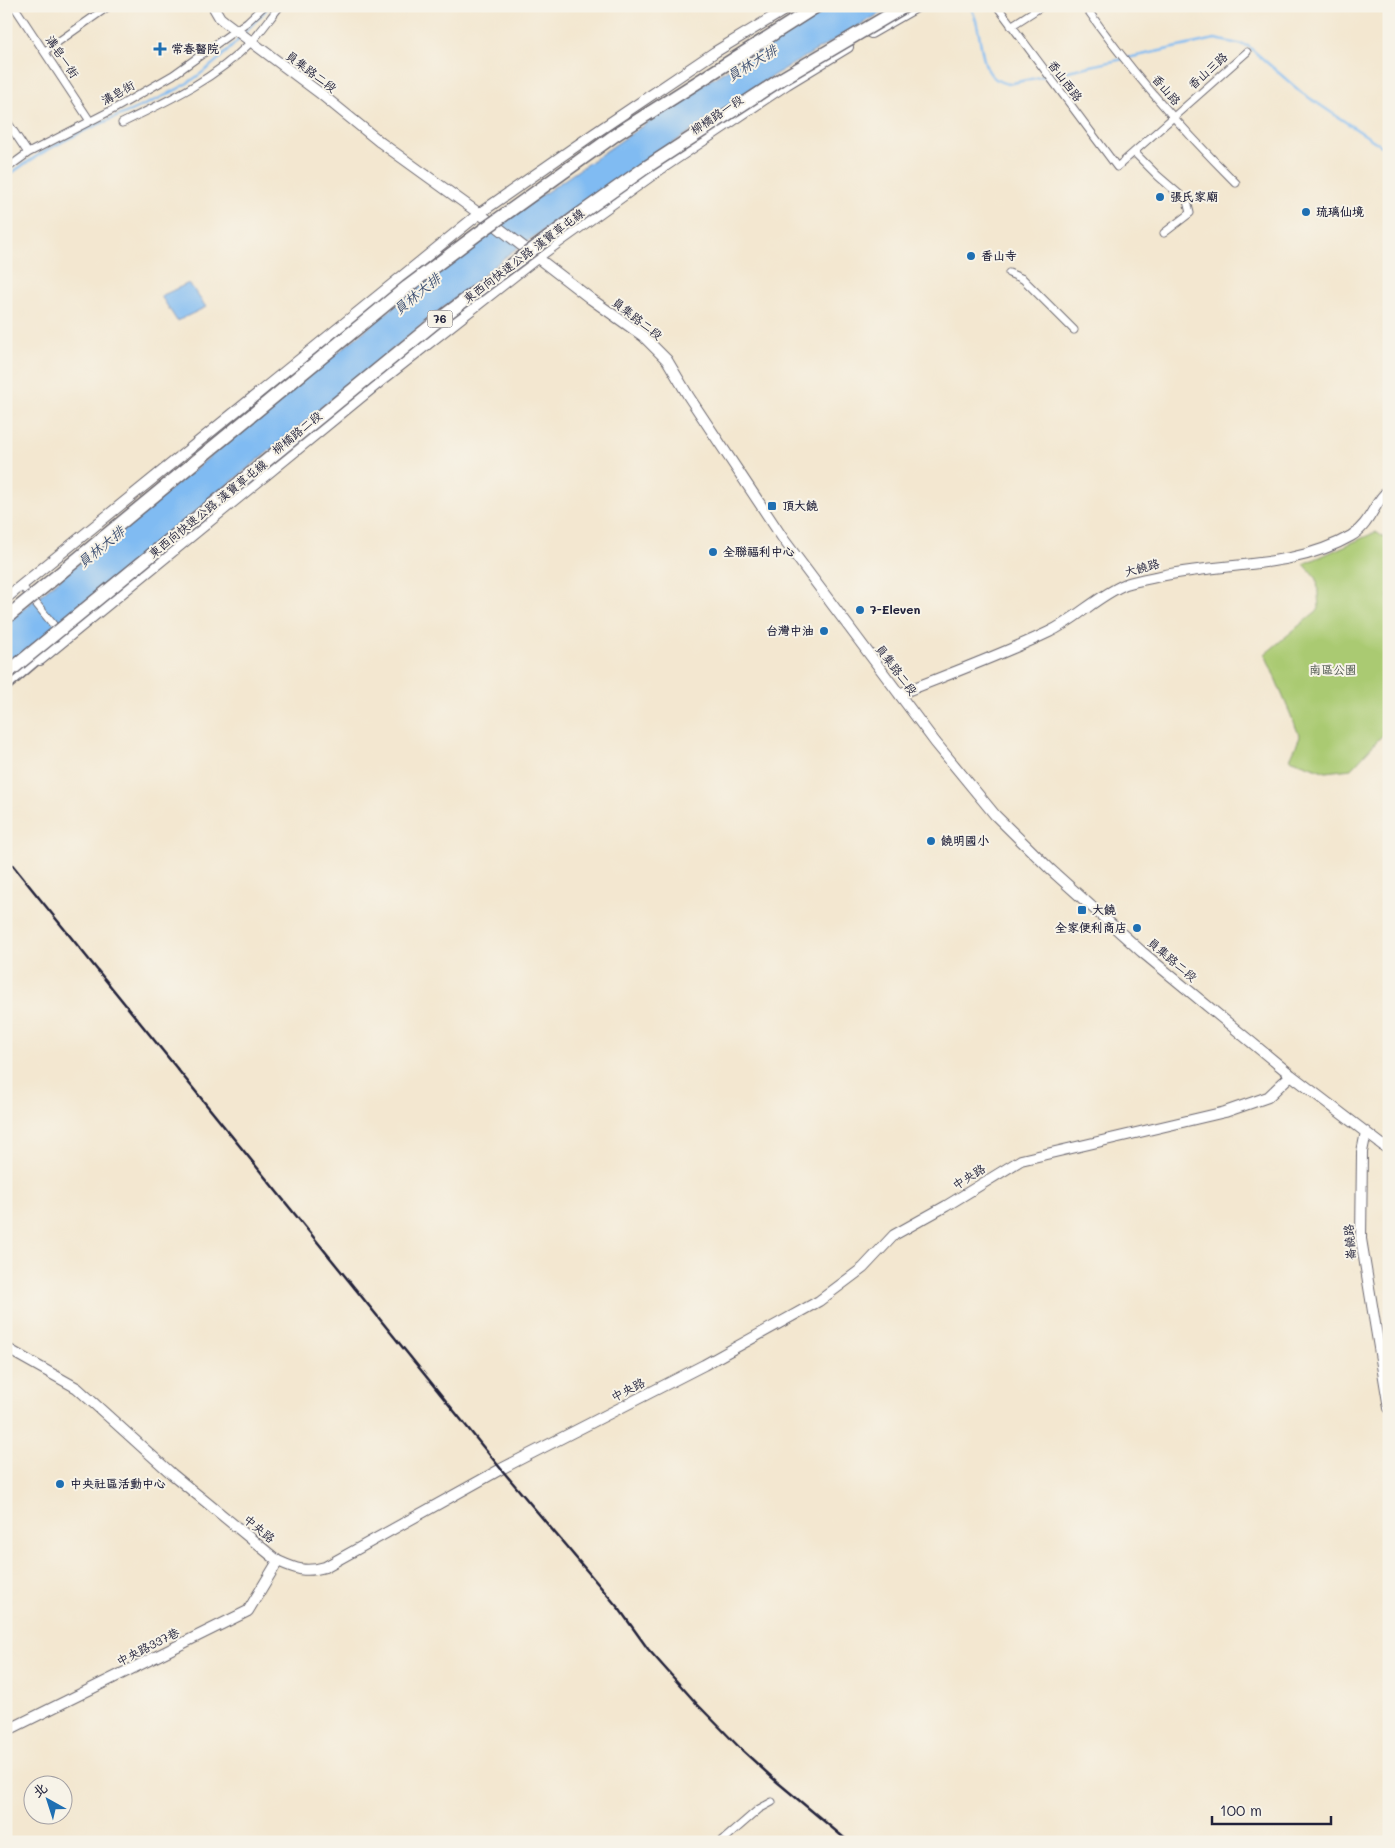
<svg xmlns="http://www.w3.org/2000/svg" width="1395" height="1848" font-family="Mali,'LXGW WenKai TC',sans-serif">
	<rect width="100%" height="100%" fill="#f7f3e8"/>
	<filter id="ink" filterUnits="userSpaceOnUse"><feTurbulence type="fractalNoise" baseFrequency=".02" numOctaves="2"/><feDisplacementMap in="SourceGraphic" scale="10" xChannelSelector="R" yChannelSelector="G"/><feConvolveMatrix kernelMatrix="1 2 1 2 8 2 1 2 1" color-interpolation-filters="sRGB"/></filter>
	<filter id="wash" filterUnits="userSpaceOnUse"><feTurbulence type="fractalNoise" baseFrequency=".0096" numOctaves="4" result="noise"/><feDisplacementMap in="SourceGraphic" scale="20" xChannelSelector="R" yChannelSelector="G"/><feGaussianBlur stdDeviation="1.12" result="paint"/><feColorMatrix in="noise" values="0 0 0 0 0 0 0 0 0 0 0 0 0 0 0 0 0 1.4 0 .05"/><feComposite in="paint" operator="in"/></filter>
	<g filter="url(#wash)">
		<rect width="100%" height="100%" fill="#f3e7d0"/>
		<path fill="#aaca72" stroke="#667656" d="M1376,532L1389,541V728L1351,769L1326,772L1290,759L1300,737L1265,654L1319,609L1317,579L1304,564Z"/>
		<path fill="#80bbf2" stroke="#516e96" d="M833,6H893L774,75L510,253L6,667V623L471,244L702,85Z
			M189,283L206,307L177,321L161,296Z"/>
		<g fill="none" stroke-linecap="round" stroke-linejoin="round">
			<path stroke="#80bbf2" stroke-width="2.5" d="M971,6C973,14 977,21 978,29C983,51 981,79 1008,84L1215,39L1248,46L1302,93L1389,151
				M245,32L270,6
				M6,177C30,159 56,144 82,132C111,118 141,108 170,93C195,81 223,57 242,36"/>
		</g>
	</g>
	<g filter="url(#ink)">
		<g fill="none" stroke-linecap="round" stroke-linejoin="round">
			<g stroke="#6b676f" stroke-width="9">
				<path id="street" d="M14,6L90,121
					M997,6L1117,167L1247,52
					M1085,6C1129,70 1182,129 1236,183
					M1011,26L1042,6
					M45,51L109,6
					M6,120L28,153
					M122,123C168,101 215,79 251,42C262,31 270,18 280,6
					M1134,152L1158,176L1187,201L1190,213L1164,233
					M6,169L28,153L114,109L173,75L247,22L264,6
					M1009,273L1023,279L1074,330
					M22,586L60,633
					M721,1842L759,1809L772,1802"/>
			</g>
			<g stroke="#6b676f" stroke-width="12">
				<path id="secondary" d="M213,6L220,18L225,22L321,94L380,142L495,225L591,299L643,336L667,360L689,397L784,540L935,742L995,815L1051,870L1142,952L1291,1075L1389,1150
					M871,33L918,6
					M6,598L480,213L592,135L715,52L791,6
					M40,660L382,380L538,257L662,168L787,84L848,47
					M899,694C949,674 1001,655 1049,632C1078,618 1097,596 1126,584C1135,581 1146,579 1156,577C1220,562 1292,570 1351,536C1371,524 1374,501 1389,490
					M1366,1132L1362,1152L1361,1239L1389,1408
					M6,1348L77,1388L172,1474L278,1561C296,1569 305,1573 325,1567L501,1469L704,1365L819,1301L863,1268L894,1235L946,1206L1021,1160L1225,1112L1268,1097L1291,1075
					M6,1731L248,1611L278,1561"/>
			</g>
			<g stroke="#6b676f" stroke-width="15">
				<path id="highway" d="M6,684L40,655L50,640"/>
			</g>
			<use href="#street" stroke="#fff" stroke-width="7"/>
			<use href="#secondary" stroke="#fff" stroke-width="10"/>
			<use href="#highway" stroke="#fff" stroke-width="12"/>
			<path stroke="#22223b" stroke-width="2.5" d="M6,857L501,1469L620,1610L648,1649L697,1704L741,1749L776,1781L849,1842"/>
			<g stroke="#6b676f" stroke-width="15" stroke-linecap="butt">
				<path id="highway-bridge" d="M6,618L407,287L479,233L618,133L817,6
					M6,674L437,321L580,214L645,168L783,78L905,6"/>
			</g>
			<use href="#highway-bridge" stroke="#fff" stroke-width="12"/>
		</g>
	</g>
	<g fill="#1f6fb2" stroke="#f7f3e8" stroke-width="2">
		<path d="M157.5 41.5h5v5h5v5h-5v5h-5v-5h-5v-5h5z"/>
		<circle cx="1160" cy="197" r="5"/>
		<circle cx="1306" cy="212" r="5"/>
		<circle cx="971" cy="256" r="5"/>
		<rect x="767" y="501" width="10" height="10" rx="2.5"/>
		<circle cx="713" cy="552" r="5"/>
		<circle cx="860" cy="610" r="5"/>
		<circle cx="824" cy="631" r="5"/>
		<circle cx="931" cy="841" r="5"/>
		<rect x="1077" y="905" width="10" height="10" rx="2.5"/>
		<circle cx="1137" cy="928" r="5"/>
		<circle cx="60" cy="1484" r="5"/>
	</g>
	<g text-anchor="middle" stroke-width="4" stroke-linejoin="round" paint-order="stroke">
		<rect fill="#f7f3e8" stroke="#62616f" stroke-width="1" x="427.5" y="310.5" width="25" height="17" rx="4"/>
		<g font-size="11" font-weight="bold" fill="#22223b">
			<text x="440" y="323">76</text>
		</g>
		<g font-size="12" font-weight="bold" fill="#22223b" stroke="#f7f3e8" text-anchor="start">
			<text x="171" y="53">常春醫院</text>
			<text x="1170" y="201">張氏家廟</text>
			<text x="1316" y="216">琉璃仙境</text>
			<text x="981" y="260">香山寺</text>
			<text x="782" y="510">頂大饒</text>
			<text x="723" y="556">全聯福利中心</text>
			<text x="870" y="614">7-Eleven</text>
			<text x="814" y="635" text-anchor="end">台灣中油</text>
			<text x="941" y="845">饒明國小</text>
			<text x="1092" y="914">大饒</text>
			<text x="1127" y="932" text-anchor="end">全家便利商店</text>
			<text x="70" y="1488">中央社區活動中心</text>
		</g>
		<g font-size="12" fill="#22223b" stroke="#f7f3e8">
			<text transform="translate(62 57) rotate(56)" y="4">溝皂一街</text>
			<text transform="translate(1208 71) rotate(-42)" y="4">香山三路</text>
			<text transform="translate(311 72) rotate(37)" y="4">員集路二段</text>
			<text transform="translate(1065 81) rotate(53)" y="4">香山西路</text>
			<text transform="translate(1166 90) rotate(49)" y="4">香山路</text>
			<text transform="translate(118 93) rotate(-29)" y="4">溝皂街</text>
			<text transform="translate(717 115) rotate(-34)" y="4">柳橋路一段</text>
			<text transform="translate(524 256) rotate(-37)" y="4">東西向快速公路 漢寶草屯線</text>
			<text transform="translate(637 319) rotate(38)" y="4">員集路二段</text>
			<text transform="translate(297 433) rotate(-39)" y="4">柳橋路二段</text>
			<text transform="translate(208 509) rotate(-39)" y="4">東西向快速公路 漢寶草屯線</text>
			<text transform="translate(1142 568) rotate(-15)" y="4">大饒路</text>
			<text transform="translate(896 670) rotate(53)" y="4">員集路二段</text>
			<text transform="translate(1172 960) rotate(40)" y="4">員集路二段</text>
			<text transform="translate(969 1177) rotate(-32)" y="4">中央路</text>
			<text transform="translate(1350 1242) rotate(-94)" y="4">崙饒路</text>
			<text transform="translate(628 1390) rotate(-27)" y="4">中央路</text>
			<text transform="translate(259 1529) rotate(39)" y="4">中央路</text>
			<text transform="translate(148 1647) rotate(-27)" y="4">中央路337巷</text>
		</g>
		<g font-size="12" fill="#4b544c" stroke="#f7f3e8">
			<text x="1333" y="674">南區公園</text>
		</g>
		<g font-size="14" font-style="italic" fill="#3e5072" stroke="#f7f3e8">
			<text transform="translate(752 63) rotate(-31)" y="5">員林大排</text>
			<text transform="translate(417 294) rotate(-39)" y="5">員林大排</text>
			<text transform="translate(101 547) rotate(-39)" y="5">員林大排</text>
		</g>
	</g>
	<rect width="1395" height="1848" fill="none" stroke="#f7f3e8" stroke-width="25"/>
	<g transform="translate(48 1800) rotate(321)"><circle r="24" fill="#f7f3e8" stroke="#a29fa3"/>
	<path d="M0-4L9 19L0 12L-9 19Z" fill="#1f6fb2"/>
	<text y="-8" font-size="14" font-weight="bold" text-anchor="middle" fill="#22223b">北</text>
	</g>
	<path d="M1212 1816v8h119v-8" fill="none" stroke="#22223b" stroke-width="2.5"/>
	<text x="1220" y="1816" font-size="15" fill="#22223b" stroke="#f7f3e8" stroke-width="4" paint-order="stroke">100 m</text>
</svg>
